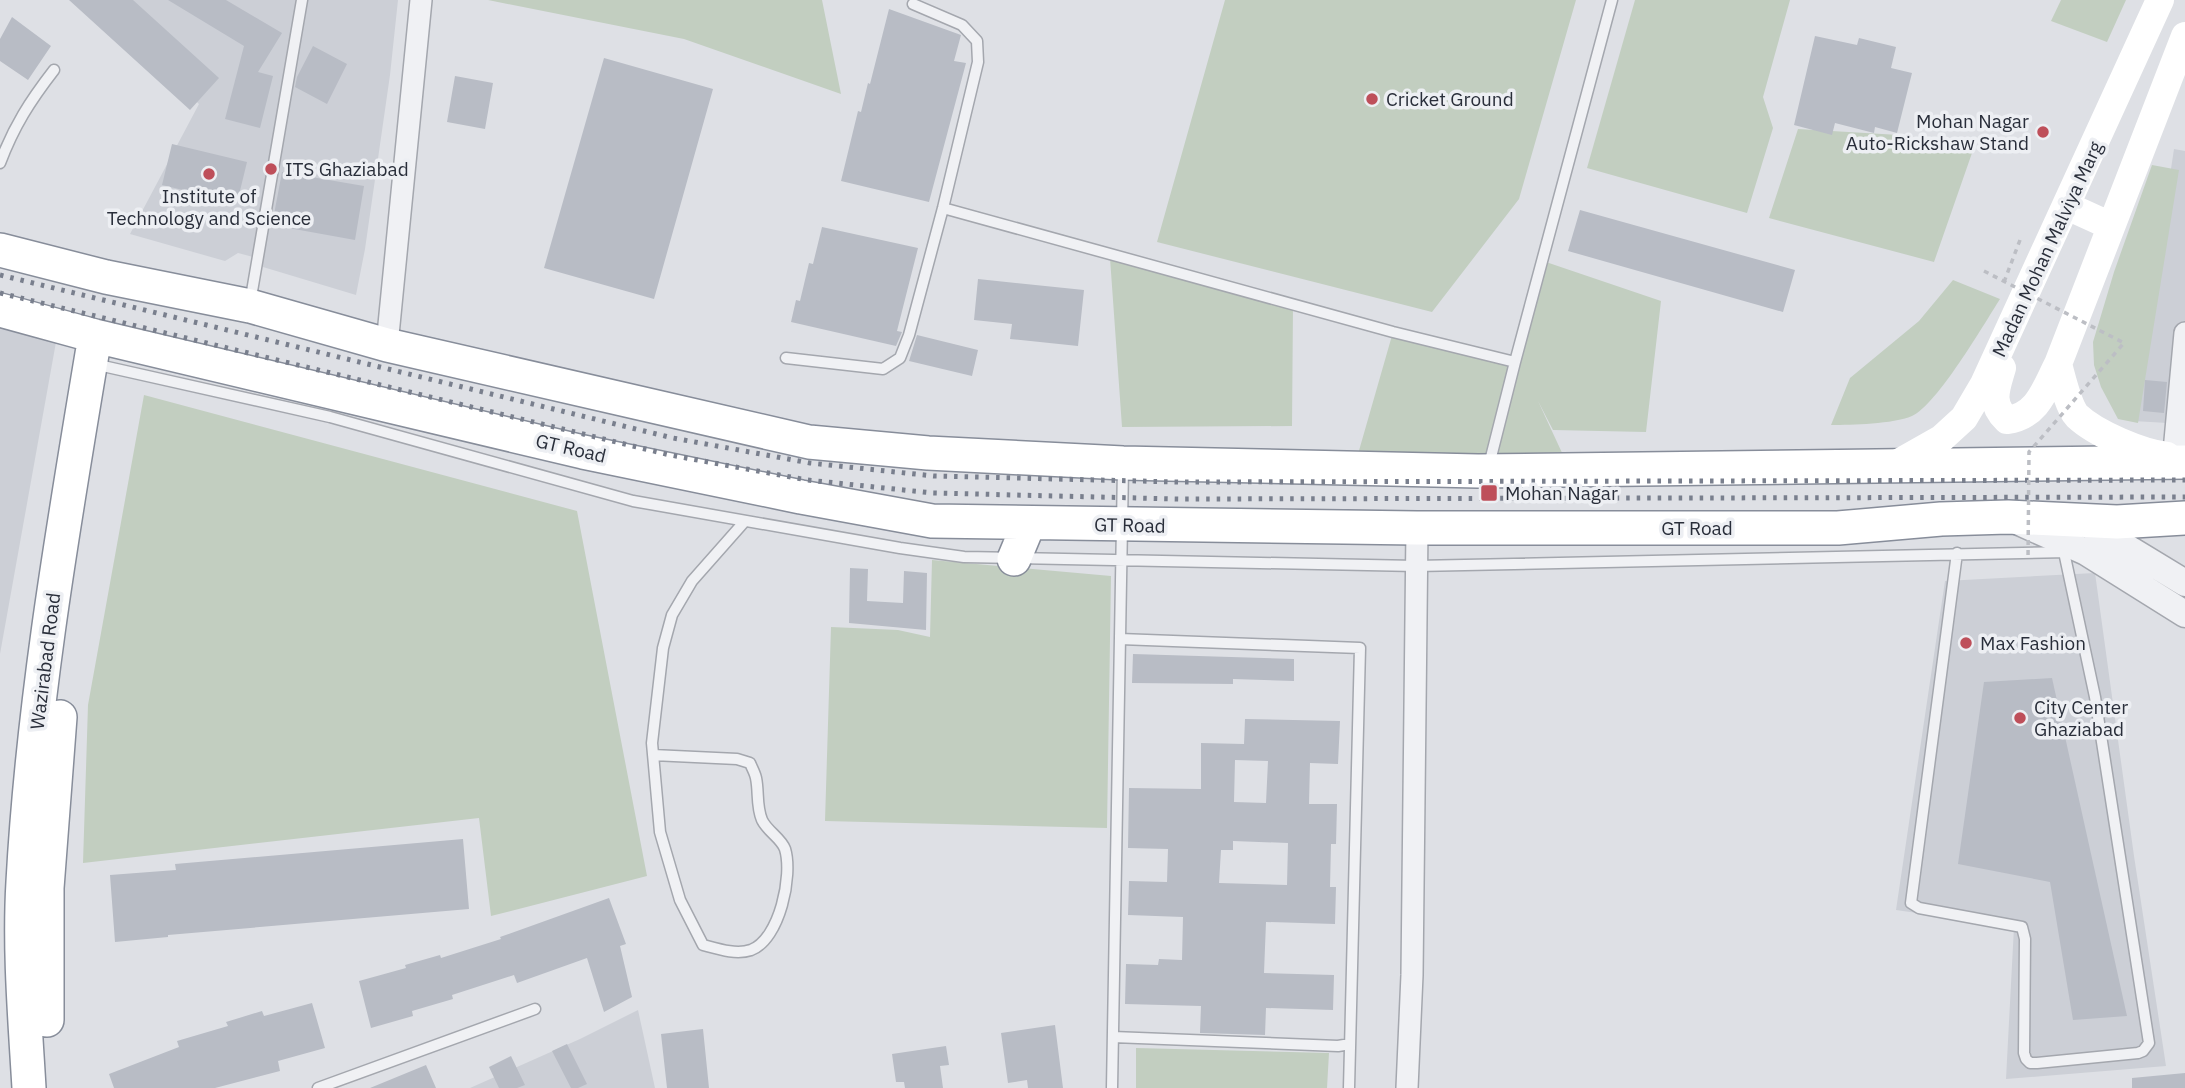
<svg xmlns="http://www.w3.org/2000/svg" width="2185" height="1088" font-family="'IBM Plex Sans',sans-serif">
	<rect width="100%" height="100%" fill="#dee0e5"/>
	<path fill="#cccfd6" d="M88,0H398L390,75L365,249L356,295L263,267L261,259L238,253L225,261L130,234L199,104Z
		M2174,149L2185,151V424L2133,421Z
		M0,329L56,342L0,654Z
		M2095,573L2134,856L2166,1066L2006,1079L2014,927L1896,910L1945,581Z
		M638,1010L655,1088H470L580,1039Z"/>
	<path fill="#c2cec0" d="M488,0H822L841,94L684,39Z
		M1225,0H1576L1519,199L1432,312L1157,242Z
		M1635,0H1790L1763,97L1773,128L1747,213L1587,168Z
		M2061,0H2126L2107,42L2051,21Z
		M1798,129L1899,135L1972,153L1934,262L1769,218Z
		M2152,165L2179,170L2138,423L2118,419L2101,387L2094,365L2093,342L2114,272Z
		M1110,258L1293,306L1292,426L1122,427Z
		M1543,261L1661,301L1646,432L1553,430L1538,401L1570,470L1354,468L1393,332L1520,365Z
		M1953,280L2000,299C1984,324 1937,405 1912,416C1893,424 1852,425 1831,425L1850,378L1919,321Z
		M144,395L577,511L647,876L491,916L479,818L83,863L88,705Z
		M932,560L1111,576L1107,828L825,821L831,627L898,630L930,637Z
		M1136,1048L1329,1053L1327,1088H1136Z"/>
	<path fill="#b8bcc5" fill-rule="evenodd" d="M69,0H133L219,78L190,110Z
		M168,0H226L282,33L258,72L273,76L260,128L225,119L244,46Z
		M889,9L961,35L954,61L966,63L929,202L841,181L858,111L861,112L868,83L870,84Z
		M12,17L51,46L28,80L0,61V39Z
		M1815,36L1857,45L1859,38L1896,47L1891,68L1912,73L1897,133L1875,127L1874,133L1835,123L1832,135L1794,125Z
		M313,46L347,64L327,104L295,87L297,77Z
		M604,58L713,89L654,299L544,268Z
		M455,76L493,83L485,129L447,122Z
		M172,144L247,162L237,203L162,185Z
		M282,172L364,186L355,240L272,225Z
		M1580,210L1795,270L1783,312L1568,251Z
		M822,227L918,248L899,323L897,331L902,332L896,346L791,322L796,300L800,301L809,263L813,264Z
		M978,279L1084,290L1078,346L1010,339L1012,324L974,320Z
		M917,335L978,350L972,376L909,361Z
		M2145,380L2167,382L2164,413L2143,411Z
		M850,568L868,569L867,601L903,603L904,571L927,573L926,630L849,623Z
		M1133,654L1294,659V681L1233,679V684L1132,683Z
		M2052,678L2127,1016L2073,1020L2050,882L1958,864L1984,682Z
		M1245,719L1340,721L1338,764L1310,763L1309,804H1337L1336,844H1331L1330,887H1336L1335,924L1266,922L1264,973L1334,975L1333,1010L1266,1008L1265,1035L1200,1033L1201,1006L1125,1004L1126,964L1158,965L1159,959L1182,960L1183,917L1128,915L1129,881L1167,882L1168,849L1128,848L1129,788L1201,789V743L1244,744ZM1235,760L1268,761L1266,803L1234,802ZM1233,841L1288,843L1287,885L1219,883L1221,850H1233Z
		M463,839L469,909L168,935V937L115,942L110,875L176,870L175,864Z
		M609,898L626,944L620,946L632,997L604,1012L587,958L517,983L514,975L452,995L453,999L412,1011L413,1016L371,1028L359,981L406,968L405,965L440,955L441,958L501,939L500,937Z
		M312,1003L325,1048L278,1061L280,1071L215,1088H114L109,1074L179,1047L177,1041L228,1026L226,1022L262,1011L264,1016Z
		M1055,1025L1063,1088H1028L1027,1080L1008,1083L1001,1033Z
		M703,1029L709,1088H667L661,1034Z
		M567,1044L587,1084L578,1088H571L552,1051Z
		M946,1046L949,1065L940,1066L943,1088H905L904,1082H896L892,1054Z
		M511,1056L525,1085L517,1088H499L489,1067Z
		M426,1065L436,1088H370Z
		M2185,1073V1088H2132V1078Z"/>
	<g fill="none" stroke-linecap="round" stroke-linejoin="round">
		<g stroke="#a4a7ae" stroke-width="13">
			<path id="service" d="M0,163C14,126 30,101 54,70
				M943,208L1393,332L1515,362
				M250,303L302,0
				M786,358L883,369L900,358L909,335L943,208L978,62L977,41L962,25L913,4
				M94,364L330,417L633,501L900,548L964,557L1416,566L2068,552
				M1489,465L1515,362L1612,0
				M1957,553L1911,903L1919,908L2022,927L2025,939L2024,1053L2026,1059L2030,1063H2037L2138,1053L2143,1051L2149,1043L2095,697L2064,552
				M1120,639L1360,648L1349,1088
				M653,755L737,759L750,763C752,768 755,773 756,778C759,792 756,806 762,820C767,831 781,838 785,849C793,875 780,939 751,950C736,955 718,949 703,945L680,900L660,832L652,743L663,648L672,615L692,581L745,521
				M1113,1037L1338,1046L1350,1044
				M318,1088L535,1009
				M1112,1088L1123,468"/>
		</g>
		<g stroke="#a4a7ae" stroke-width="24">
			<path id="minor" d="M387,345L421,0
				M2173,462L2185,333
				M1407,1088L1412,975L1417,528"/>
		</g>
		<g stroke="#a4a7ae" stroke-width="29">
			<path id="tertiary" d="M2083,521L2185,583
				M2019,522L2086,552L2185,614"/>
		</g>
		<g stroke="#878d9a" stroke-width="36">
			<path id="trunk" d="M0,250L106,277L250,306L387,345L809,442L928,453L1123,463L1478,471L2185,462
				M0,310L95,336L583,452L801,497L932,521L1417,528H1838L1941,519L2008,517L2117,522L2185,518
				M1014,559L1029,523
				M47,1020V888L60,717
				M29,1088C25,1020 19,950 23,882C33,698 65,517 95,336"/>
		</g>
		<path stroke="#bcbec4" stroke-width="3.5" stroke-dasharray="5 5" stroke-linecap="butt" d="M2004,282L2020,240"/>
		<use href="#service" stroke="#f0f1f4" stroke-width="10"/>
		<use href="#minor" stroke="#f0f1f4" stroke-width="21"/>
		<use href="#tertiary" stroke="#f0f1f4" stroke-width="26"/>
		<path stroke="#fff" stroke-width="28" d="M2067,206L2111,226
			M2058,364C2062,378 2068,406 2077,416C2096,434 2142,453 2167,456
			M2002,368C1996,389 1989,403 2007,420C2038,416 2045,389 2058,364L2185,36
			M1895,465L1941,439L1964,418L1984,384L2160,0"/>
		<use href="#trunk" stroke="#fff" stroke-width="33"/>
		<path stroke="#797f8d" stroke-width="5" stroke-dasharray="3.5 7" stroke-linecap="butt" d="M0,275L673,438L810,463L934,476L1179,482L2185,480
			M0,293L670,455L807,480L933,493L1179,499L2185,497"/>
		<path stroke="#bcbec4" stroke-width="3.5" stroke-dasharray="5 5" stroke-linecap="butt" d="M1984,271L2124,343L2029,452L2028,559"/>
	</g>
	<g fill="#be4f5a" stroke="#edeff3" stroke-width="2.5">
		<circle cx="1372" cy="99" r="7"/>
		<circle cx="2043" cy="132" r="7"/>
		<circle cx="271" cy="169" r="7"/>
		<circle cx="209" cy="174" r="7"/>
		<rect x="1480" y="484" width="18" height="18" rx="3.5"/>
		<circle cx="1966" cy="643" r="7"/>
		<circle cx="2020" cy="718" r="7"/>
	</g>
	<g text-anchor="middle" stroke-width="7" stroke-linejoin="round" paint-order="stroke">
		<g font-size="19" fill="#292e3a" stroke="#edeff3" text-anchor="start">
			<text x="1386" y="106">Cricket Ground</text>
			<text x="2029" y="128" text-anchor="end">Mohan Nagar<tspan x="2029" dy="22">Auto-Rickshaw Stand</tspan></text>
			<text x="285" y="176">ITS Ghaziabad</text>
			<text x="209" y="203" text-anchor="middle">Institute of<tspan x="209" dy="22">Technology and Science</tspan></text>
			<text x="1505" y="500">Mohan Nagar</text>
			<text x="1980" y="650">Max Fashion</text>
			<text x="2034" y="714">City Center<tspan x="2034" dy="22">Ghaziabad</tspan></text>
		</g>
		<g font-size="19" fill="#292e3a" stroke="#edeff3">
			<text transform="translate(2047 249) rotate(-65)" y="7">Madan Mohan Malviya Marg</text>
			<text transform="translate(571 448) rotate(13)" y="7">GT Road</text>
			<text transform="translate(1130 525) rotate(1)" y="7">GT Road</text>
			<text x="1697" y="535">GT Road</text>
			<text transform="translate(45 661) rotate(-83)" y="7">Wazirabad Road</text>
		</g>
	</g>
</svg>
